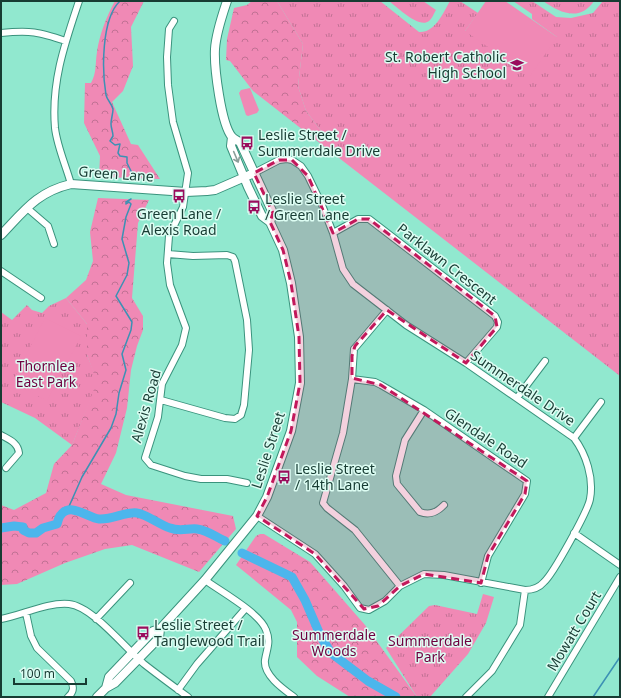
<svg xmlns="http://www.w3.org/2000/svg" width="621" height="698" font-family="'Noto Sans',sans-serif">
	<defs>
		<pattern id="grass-tufts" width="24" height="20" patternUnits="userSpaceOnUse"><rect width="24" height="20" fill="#f089b5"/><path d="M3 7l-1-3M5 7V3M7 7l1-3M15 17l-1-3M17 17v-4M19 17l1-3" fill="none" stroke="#c17194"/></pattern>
		<pattern id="forest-crowns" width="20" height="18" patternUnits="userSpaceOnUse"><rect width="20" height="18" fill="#f089b5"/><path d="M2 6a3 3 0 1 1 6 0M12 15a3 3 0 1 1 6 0" fill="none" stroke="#c17194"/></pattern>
	</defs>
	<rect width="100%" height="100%" fill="#91e8cf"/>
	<path fill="url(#grass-tufts)" d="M277,1H380L419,32C435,33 443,13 450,1H460L478,13L465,31L557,37L532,19V14L513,1H532L556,17L571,18L593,13L603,1H620V376L312,137L322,132L306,111L298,86L303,44Z
		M389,1H423L436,10C434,13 432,19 429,21C419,29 397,7 389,1Z
		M543,1H594C580,22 560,13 543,1Z
		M66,298L87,324V355L98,382L72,445L35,418L1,402V312L12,320L27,305L32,310L42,313L49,306Z
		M483,594L494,597L486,623L468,654L430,697H417L386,648L429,606L435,605L477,614Z"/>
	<path fill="url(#forest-crowns)" d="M115,1H144L131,27L133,66L123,91L112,102L131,144L138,145L160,179L99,177L100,156L84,123L85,83H91C97,72 95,64 97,52C99,36 107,15 115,1Z
		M252,1H277L303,44L298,86L306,111L322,132L312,137L253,91L230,61L226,60L227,39L234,8L247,5Z
		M98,198L149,200L138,223L132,298L143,316V330L137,346L131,370L127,408L116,453L101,484L126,495L233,516L236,529L199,572L132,545L105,549L65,563L17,584L1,585V505L14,510L46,493L54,464L72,445L97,382L87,355V324L66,298L86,280L93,261L90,232Z
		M260,534H264L310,562L365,625L417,697H350L317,676L297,657V622L291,610L236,565L256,536Z"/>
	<path fill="#f089b5" d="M486,1H505L557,37L530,76L465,31Z
		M250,88L259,110L257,113L248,116L246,115L239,93L241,90Z
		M45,318L81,336L47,401L12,382Z"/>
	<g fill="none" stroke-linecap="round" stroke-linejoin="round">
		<path stroke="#3c91b4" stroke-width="1.5" d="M120,1C101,19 102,71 106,95C107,100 112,104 113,109C113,114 111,119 111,124C111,128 113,132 113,136L110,141L115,145L120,144L118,153L120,156L127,157V163L132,173
			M67,511L82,477L111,428L116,414L119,393L126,370L122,354L131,330L132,322L116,296L127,275L129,263L122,239L126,217L131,204L129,202L126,204V202L131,199
			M593,697L620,657"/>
		<path stroke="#4cb6ec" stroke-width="9" d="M1,528L14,526L23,527V530L29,533H36L43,528L57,524C58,521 59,517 60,516C70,501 88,518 99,519C112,520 127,511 137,513C146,514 160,525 170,528C180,532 188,528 197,529C210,531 215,537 225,541
			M242,553L292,577L305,600L321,637L331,653L368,681L396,697"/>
		<g stroke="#3a937d" stroke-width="8">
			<path id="street" d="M174,21L169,29L167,57L168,85L173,122L188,173L183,207L169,236L167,263L170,285L186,328L182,345L162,384L158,417L145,458L151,465L185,476L201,479H227L247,483
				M1,33C31,30 38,32 66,41
				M254,173L279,160L287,159L292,160L301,166L308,176L322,205L333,233L343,269L353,284L406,325L466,363L574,438C586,454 594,478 590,499C588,511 553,574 544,582C539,588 533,590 525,590L444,575L424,574L400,586L385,601L369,610L360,608L344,586L315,554L257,516
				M71,184C66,166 57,146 55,128C51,82 65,43 79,1
				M27,208L48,226L54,244
				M333,233L358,219H369L495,316L498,322L497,327L466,363
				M1,271L41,298
				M387,310L354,349L352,379L343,433L323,503L327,508L355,530L400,586
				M352,379L375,382L381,385L424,410L527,481L525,494L488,556L481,583
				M517,398L545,361
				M161,400L225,418L235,419L241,415L244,405L249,350L247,320L235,261L233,257L227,255L193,256L168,254
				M424,410L405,440L396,476L397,484L420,512C430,516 437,512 444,505
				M1,435C10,440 18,443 19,453L6,468
				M574,438L601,402
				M574,533L620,565
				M205,580C220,591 260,613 266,630C271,642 267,648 265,660C263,675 283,689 294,697
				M26,613L31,636L37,648L71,681C74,687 74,692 68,697
				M1,619C23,615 47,602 69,604C92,606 126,649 144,664C158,675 173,686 188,697
				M96,619L130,583
				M178,690L197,664L246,608
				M466,697L492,671L520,625L525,590
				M548,697L620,577"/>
		</g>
		<g stroke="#3a937d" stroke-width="10">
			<path id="secondary" d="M227,1C222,16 216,33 215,49C214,67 221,124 232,137C234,139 238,141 240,142L273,213L270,222
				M1,235C24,211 37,192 71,184L186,192L207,191L215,190L254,173
				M106,688L109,677L153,631L160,629L205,580L257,516L267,497L291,431L300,383L299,337L291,283L283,250L270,222L262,216L248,187L231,146L232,137
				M97,697L106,688L115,683L159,638L160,629"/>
		</g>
		<use href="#street" stroke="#fff" stroke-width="6"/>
		<use href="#secondary" stroke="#fff" stroke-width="8"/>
	</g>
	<defs><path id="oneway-shaft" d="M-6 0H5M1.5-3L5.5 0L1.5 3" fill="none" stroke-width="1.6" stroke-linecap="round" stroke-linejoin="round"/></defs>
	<use stroke="#8b9e99" href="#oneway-shaft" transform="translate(236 157) rotate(67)"/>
	<path fill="#c2185b" fill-opacity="0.2" stroke="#c2185b" stroke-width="3" stroke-dasharray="8 5" stroke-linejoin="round" d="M279,160H292L308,176L333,233L358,219H369L495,316L497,327L466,363L387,310L355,346L352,356V378L381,385L527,481L525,494L488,556L481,583L424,574L400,586L378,606L364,609L315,554L257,516L267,497L291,431L300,383L299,337L291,283L283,250L270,222L273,213L254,173Z"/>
	<defs>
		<g id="school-bare" transform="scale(1.08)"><path d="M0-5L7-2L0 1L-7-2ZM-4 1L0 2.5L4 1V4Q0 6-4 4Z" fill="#9a0d5d" stroke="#ddfdf3" stroke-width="2.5" paint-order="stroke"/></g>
		<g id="bus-bare" transform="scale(1.08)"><path d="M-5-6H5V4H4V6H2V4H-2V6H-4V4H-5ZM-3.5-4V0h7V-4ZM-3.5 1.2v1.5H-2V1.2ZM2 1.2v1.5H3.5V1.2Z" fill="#9a0d5d" stroke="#ddfdf3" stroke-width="2.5" paint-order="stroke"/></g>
	</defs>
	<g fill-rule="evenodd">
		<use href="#school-bare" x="517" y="65"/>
		<use href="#bus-bare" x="247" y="143"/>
		<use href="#bus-bare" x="179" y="196"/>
		<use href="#bus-bare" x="254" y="207"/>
		<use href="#bus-bare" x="284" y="477"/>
		<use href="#bus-bare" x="143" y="633"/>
	</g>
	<g text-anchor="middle" stroke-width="3" stroke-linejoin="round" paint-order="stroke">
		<g font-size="14" fill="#173c33" stroke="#ddfdf3" text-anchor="start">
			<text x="506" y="62" text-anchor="end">St. Robert Catholic<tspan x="506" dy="16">High School</tspan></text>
			<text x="258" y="140">Leslie Street /<tspan x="258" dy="16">Summerdale Drive</tspan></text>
			<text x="265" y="204">Leslie Street<tspan x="265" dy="16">/ Green Lane</tspan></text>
			<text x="179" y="219" text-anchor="middle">Green Lane /<tspan x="179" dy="16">Alexis Road</tspan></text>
			<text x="295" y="474">Leslie Street<tspan x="295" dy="16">/ 14th Lane</tspan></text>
			<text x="154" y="630">Leslie Street /<tspan x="154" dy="16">Tanglewood Trail</tspan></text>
		</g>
		<g font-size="14" fill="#173c33" stroke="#ddfdf3">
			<text transform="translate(116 174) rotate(4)" y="5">Green Lane</text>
			<text transform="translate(447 264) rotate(38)" y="5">Parklawn Crescent</text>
			<text transform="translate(523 388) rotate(34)" y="5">Summerdale Drive</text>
			<text transform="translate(146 406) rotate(-74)" y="5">Alexis Road</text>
			<text transform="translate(486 438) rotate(34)" y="5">Glendale Road</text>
			<text transform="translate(268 450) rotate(-72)" y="5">Leslie Street</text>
			<text transform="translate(574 631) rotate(-59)" y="5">Mowatt Court</text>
		</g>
		<g font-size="14" fill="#6f0040" stroke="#ddfdf3">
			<text x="46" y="371">Thornlea<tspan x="46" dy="16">East Park</tspan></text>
			<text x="334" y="640">Summerdale<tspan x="334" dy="16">Woods</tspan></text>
			<text x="430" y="646">Summerdale<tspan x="430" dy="16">Park</tspan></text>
		</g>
	</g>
	<rect width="621" height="698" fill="none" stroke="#173c33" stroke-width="4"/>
	<path d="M14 678v6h72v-6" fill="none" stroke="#173c33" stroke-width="2"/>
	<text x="20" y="678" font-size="12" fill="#173c33" stroke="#ddfdf3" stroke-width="3" paint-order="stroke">100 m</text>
</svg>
